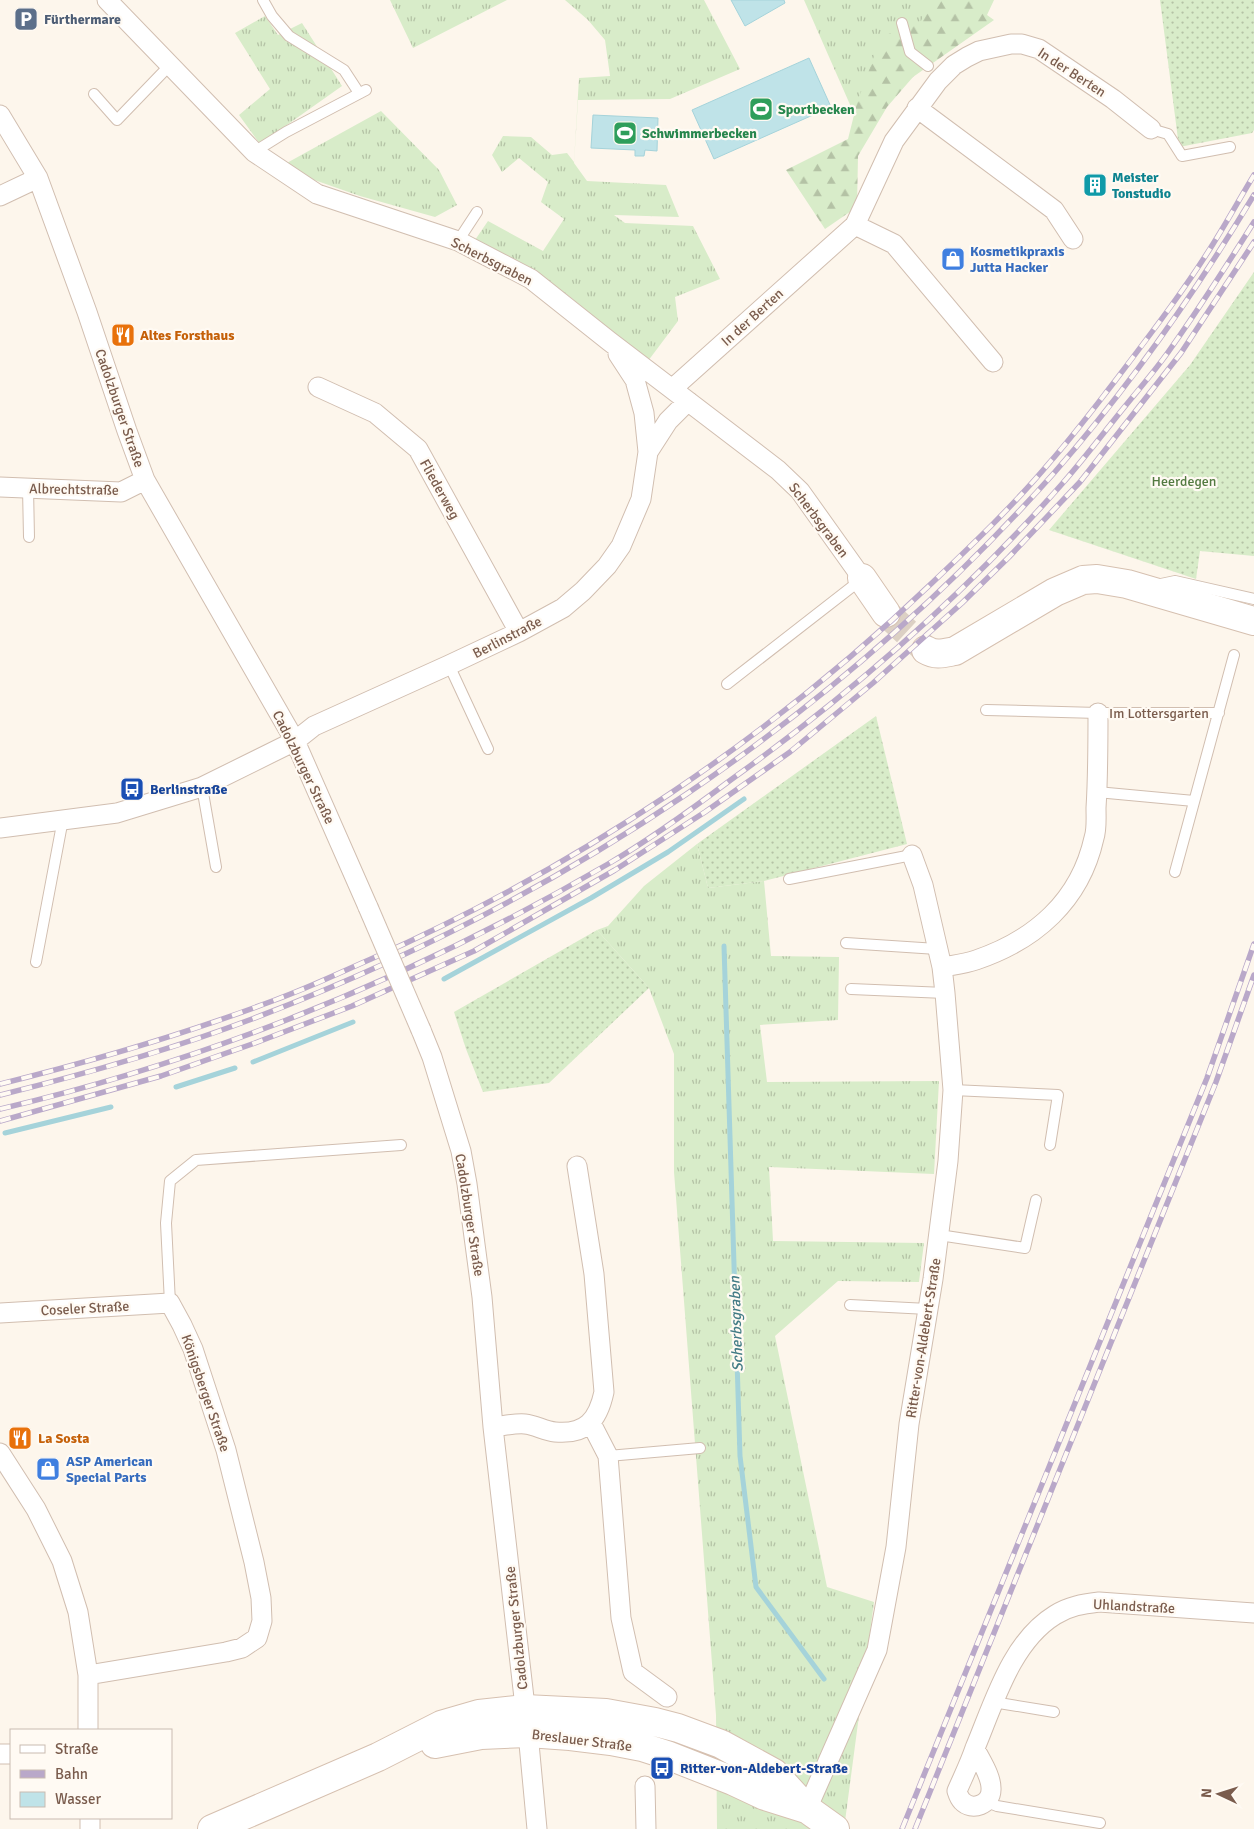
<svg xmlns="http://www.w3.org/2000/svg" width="1254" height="1829" font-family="Signika,sans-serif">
	<defs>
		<pattern id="grass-tufts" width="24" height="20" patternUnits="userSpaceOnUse" patternTransform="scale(1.25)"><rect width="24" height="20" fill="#d8ecc9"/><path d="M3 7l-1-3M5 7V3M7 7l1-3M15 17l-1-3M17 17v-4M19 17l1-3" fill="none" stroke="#b4c2a5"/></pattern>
		<pattern id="forest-firs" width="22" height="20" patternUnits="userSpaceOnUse" patternTransform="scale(1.25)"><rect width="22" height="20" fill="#d8ecc9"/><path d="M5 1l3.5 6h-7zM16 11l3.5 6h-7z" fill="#b4c2a5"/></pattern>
		<pattern id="garden-dots" width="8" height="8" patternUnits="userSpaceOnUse" patternTransform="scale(1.25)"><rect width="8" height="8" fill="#d8ecc9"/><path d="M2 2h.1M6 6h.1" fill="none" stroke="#b4c2a5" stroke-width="1.8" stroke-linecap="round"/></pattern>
	</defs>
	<rect width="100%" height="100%" fill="#fdf6ec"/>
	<path fill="url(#grass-tufts)" d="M390,0H507L413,48Z
		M565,0H704L740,69L670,99L578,100L574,163L587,181L666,185L679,217L614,215L625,223L693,226L720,279L675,297L678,321L648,361L569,296L475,240L488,221L543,251L564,219L541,202L548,182L519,158L502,172L492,155L503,136L531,137L552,155L567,153L574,162L579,78L610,76L605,40L588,20Z
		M804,0H940L855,116Z
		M265,16L278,35L302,23L342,86L260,144L239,115L270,89L235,33Z
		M381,111L439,170L457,205L435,217L360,196L300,175L285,164Z
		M697,844L708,888L764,881L771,956L839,957L838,1020L760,1025L767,1082L939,1081L934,1174L769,1167L773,1241L924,1243L919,1282L838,1281L775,1336L827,1587L874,1602L844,1829H717L716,1715L674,1172V1054L649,988L597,930L608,926L644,886Z"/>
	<path fill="url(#forest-firs)" d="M930,0H994L987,15L994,20L913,77L887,107L858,156L857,207L825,229L786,170L848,139L857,103L881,37L921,21Z"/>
	<path fill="url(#garden-dots)" d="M1160,0H1254V130L1252,133L1179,147Z
		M1254,272V556L1200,551L1196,579L1049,530L1190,365Z
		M876,716L907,844L764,881L708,888L697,844Z
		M597,930L649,988L549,1083L483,1092L466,1049L454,1012Z"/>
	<path fill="#bfe3e8" stroke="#a5d3da" d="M731,0H784L785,3L745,26Z
		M809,58L831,107L714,159L692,110Z
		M593,115L658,118L657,151L645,150L644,156H635V150L591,148Z"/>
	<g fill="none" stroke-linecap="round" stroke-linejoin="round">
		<path stroke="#a5d3da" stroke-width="5" d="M724,946L740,1456L756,1587L824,1679
			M444,979L591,898L668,852L744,799
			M253,1062L353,1022
			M176,1087L235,1068
			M5,1133L111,1107"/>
		<path stroke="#dcd0c4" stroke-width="28" stroke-dasharray="28 14" stroke-linecap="butt" d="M886,613L926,650"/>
		<g stroke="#d1beb0" stroke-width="12">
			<path id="lane" d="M263,0L272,16L289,36L344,70L359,93
				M902,23L910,52L928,66
				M94,94L117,120L170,65
				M1151,129L1168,134L1182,156L1230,147
				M254,152L286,132L366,90
				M458,241L477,212
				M28,488L29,537
				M1156,585L1175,581L1254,599
				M449,665L488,749
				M727,684L862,579
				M986,710L1098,713H1219
				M202,787L216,867
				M1097,792L1194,801
				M1175,872L1234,655
				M789,879L912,855
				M846,943L937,949
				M36,962L63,819
				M851,989L945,993
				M953,1090L1058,1095L1050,1145
				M939,1235L1025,1248L1036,1200
				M170,1303L166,1223L170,1181L196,1160L401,1145
				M850,1305L928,1309
				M608,1456L700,1448
				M993,1702L1054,1712
				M987,1802L997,1806L1100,1823"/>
		</g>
		<g stroke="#d1beb0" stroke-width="21">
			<path id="street" d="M107,0L254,152L317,194L458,241L531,279L609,341L778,470L800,491L862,578
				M917,108L1054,210L1073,239
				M0,115L38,178L87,312L127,431L145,480L295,741L368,907
				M0,196L38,178
				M855,225L894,244L993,362
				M318,387L375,413L418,449L519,632
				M672,389L855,225L894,141L938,81L954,65L967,57L979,51L1011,44H1022L1039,49L1113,99L1151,129
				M648,452L668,421L688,401
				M0,487L121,492L145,480
				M0,828L117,813L202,787L295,741L314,726L449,665L519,632L563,608L583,591L607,566L621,546L641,499L648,452L644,413L635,380L618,354
				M942,967C953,965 965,964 976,960C1035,940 1080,901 1094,838C1097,829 1096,818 1096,808C1098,777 1098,745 1098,713
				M421,1030L432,1057L461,1151L467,1184L482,1297L493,1427L528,1733L537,1829
				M0,1313L170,1303L182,1325L193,1349L226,1450L254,1562L261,1598L262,1621L257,1638L242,1648L226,1652L88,1675
				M591,1423L608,1456L621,1618L633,1672L667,1697
				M493,1427C503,1426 515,1423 525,1424C535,1425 545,1431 555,1432C586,1435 598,1420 604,1392L594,1274L577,1166
				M0,1453L36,1509L62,1561L78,1612L88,1675V1730
				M975,1749C981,1761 992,1777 991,1790C991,1804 972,1812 962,1801C959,1798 958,1794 957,1791C963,1777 970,1763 975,1748C994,1703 1011,1642 1055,1615C1069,1606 1083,1604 1099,1602L1254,1613
				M0,1754H11
				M645,1786L646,1829
				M807,1809L877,1650L896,1547L909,1424L933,1279L948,1161L953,1090L945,993L942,967L923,885L912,855
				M90,1818V1829"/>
		</g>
		<g stroke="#d6c0b0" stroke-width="30">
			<path id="secondary" d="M862,578L886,613
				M926,650C936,656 944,653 955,651L1055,592L1083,580L1097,579L1127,584L1254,621
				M435,1744L481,1735L528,1733L570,1736L611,1741L642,1747L667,1755L733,1781L765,1796L806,1809
				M212,1829L378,1757L441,1725L479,1714L525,1709L606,1713L655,1722L678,1728L721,1744L774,1773L807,1809L835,1829"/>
		</g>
		<use href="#lane" stroke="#fff" stroke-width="10"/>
		<use href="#street" stroke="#fff" stroke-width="19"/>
		<use href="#secondary" stroke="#fff" stroke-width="28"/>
		<g stroke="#b9a8c9" stroke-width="5.5">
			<path id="rail" d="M0,1084C93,1061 185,1034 275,1000C308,988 339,973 371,959C578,867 769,739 933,582C973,544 1014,505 1050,462C1073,436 1094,408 1115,381C1149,336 1183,292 1213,244C1227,222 1240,198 1254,175
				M0,1095C85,1074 170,1050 252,1019C558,903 836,718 1054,473C1129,387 1195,293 1254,195
				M0,1109C214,1059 418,975 608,864C651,839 692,809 732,779C852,693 964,595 1062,484C1083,460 1102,435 1122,410C1138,390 1156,370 1171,348C1200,307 1227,265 1254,222
				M0,1121L161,1076L255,1043L352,1006L474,951L615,870L705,812L790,752L873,683L962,603L1009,557L1080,482L1181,353L1254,242
				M902,1829L1207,1078L1254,944
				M915,1829L1216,1082L1254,975"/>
		</g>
		<use href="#rail" stroke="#fffaf3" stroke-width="4" stroke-dasharray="11" stroke-linecap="butt"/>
		<g stroke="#d1beb0" stroke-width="21" stroke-linecap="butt">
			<path id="street-bridge" d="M368,907L421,1030"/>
		</g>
		<use href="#street-bridge" stroke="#fff" stroke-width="19"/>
	</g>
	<defs>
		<g id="parking-square" transform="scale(1.25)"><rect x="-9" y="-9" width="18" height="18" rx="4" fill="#5c6f8a" stroke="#fffaf3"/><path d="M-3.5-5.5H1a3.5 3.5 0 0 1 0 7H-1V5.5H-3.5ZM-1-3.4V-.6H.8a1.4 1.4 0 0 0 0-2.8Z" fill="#fff"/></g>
		<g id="stadium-square" transform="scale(1.25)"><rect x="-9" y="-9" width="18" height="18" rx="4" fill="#2e9e5b" stroke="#fffaf3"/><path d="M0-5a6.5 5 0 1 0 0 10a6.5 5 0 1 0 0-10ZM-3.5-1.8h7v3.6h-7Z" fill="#fff"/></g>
		<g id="building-square" transform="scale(1.25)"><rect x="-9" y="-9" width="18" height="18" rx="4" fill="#0f9aa8" stroke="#fffaf3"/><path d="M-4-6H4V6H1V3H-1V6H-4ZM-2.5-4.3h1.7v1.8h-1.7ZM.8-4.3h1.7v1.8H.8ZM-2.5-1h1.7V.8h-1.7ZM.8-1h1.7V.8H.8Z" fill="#fff"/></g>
		<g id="shop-square" transform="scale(1.25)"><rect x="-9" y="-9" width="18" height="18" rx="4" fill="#3f7fe0" stroke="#fffaf3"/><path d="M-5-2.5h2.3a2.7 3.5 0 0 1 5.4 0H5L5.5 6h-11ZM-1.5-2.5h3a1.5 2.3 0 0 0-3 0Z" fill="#fff"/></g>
		<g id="restaurant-square" transform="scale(1.25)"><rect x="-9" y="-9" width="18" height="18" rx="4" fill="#e8710a" stroke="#fffaf3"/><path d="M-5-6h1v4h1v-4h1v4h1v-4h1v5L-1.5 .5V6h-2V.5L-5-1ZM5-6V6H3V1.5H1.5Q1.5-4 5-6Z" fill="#fff"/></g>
		<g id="bus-square" transform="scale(1.25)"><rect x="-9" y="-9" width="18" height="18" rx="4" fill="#1a4fb4" stroke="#fffaf3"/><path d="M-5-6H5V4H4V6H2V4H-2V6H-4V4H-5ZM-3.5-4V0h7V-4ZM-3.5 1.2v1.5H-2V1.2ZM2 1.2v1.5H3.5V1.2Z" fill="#fff"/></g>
	</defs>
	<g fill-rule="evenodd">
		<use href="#parking-square" x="26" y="19"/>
		<use href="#stadium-square" x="761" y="109"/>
		<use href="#stadium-square" x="625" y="133"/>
		<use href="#building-square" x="1095" y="185"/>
		<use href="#shop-square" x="953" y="259"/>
		<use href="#restaurant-square" x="123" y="335"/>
		<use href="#bus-square" x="132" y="789"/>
		<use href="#restaurant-square" x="20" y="1438"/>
		<use href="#shop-square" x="48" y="1469"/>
		<use href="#bus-square" x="662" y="1768"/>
	</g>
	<g text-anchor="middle" stroke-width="4.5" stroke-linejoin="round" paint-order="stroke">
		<g font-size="14" font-weight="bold" fill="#4e5e75" stroke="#fffaf3" text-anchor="start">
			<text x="44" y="24">Fürthermare</text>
		</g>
		<g font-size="14" fill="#7a5c4d" stroke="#fffaf3">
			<text transform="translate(1072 72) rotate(33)" y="5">In der Berten</text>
			<text transform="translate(492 261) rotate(27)" y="5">Scherbsgraben</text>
			<text transform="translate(752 317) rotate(-42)" y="5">In der Berten</text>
			<text transform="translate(120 408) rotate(71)" y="5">Cadolzburger Straße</text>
			<text transform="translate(74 489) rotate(1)" y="5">Albrechtstraße</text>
			<text transform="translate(440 489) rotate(61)" y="5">Fliederweg</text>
			<text transform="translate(819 520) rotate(53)" y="5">Scherbsgraben</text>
			<text transform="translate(507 637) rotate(-27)" y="5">Berlinstraße</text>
			<text x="1159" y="718">Im Lottersgarten</text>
			<text transform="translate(304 767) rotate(64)" y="5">Cadolzburger Straße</text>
			<text transform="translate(470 1215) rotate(81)" y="5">Cadolzburger Straße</text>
			<text transform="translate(85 1308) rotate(-3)" y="5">Coseler Straße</text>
			<text transform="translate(923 1338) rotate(-81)" y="5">Ritter-von-Aldebert-Straße</text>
			<text transform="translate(206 1393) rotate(71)" y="5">Königsberger Straße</text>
			<text transform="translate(1134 1606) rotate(3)" y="5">Uhlandstraße</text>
			<text transform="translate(516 1628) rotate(-96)" y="5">Cadolzburger Straße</text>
			<text transform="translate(582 1740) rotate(7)" y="5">Breslauer Straße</text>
		</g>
		<g font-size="14" font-weight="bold" fill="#27864d" stroke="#fffaf3" text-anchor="start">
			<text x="778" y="114">Sportbecken</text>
			<text x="642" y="138">Schwimmerbecken</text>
		</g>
		<g font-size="14" font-weight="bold" fill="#0d838f" stroke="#fffaf3" text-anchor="start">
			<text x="1112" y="182">Meister<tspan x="1112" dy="16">Tonstudio</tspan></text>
		</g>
		<g font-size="14" font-weight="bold" fill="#366cbe" stroke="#fffaf3" text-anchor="start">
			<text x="970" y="256">Kosmetikpraxis<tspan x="970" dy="16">Jutta Hacker</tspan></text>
			<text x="66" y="1466">ASP American<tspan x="66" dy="16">Special Parts</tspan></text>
		</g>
		<g font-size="14" font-weight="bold" fill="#c56008" stroke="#fffaf3" text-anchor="start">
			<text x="140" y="340">Altes Forsthaus</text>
			<text x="38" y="1443">La Sosta</text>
		</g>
		<g font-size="14" fill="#537a41" stroke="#fffaf3">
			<text x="1184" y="486">Heerdegen</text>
		</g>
		<g font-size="14" font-weight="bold" fill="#164399" stroke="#fffaf3" text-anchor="start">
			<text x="150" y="794">Berlinstraße</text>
			<text x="680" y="1773">Ritter-von-Aldebert-Straße</text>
		</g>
		<g font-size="15" font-style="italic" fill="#437c86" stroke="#fffaf3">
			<text transform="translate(736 1324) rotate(-92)" y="5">Scherbsgraben</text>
		</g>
	</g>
	<rect x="10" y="1729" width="162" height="90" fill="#fffaf3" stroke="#cabbb1"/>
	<rect x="20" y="1745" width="25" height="8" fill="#ffffff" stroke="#cabbb1"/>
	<text x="55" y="1754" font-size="15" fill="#7a5c4d">Straße</text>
	<rect x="20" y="1770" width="25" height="8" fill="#b9a8c9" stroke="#cabbb1"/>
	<text x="55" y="1779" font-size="15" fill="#7a5c4d">Bahn</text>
	<rect x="20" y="1792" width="25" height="15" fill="#bfe3e8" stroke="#cabbb1"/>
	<text x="55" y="1804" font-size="15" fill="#7a5c4d">Wasser</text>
	<g transform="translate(1219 1794) rotate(274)" stroke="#fffaf3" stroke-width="4" paint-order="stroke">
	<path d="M0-4L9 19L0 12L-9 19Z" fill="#7a5c4d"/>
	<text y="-8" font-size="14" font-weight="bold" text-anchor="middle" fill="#7a5c4d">N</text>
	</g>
</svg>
